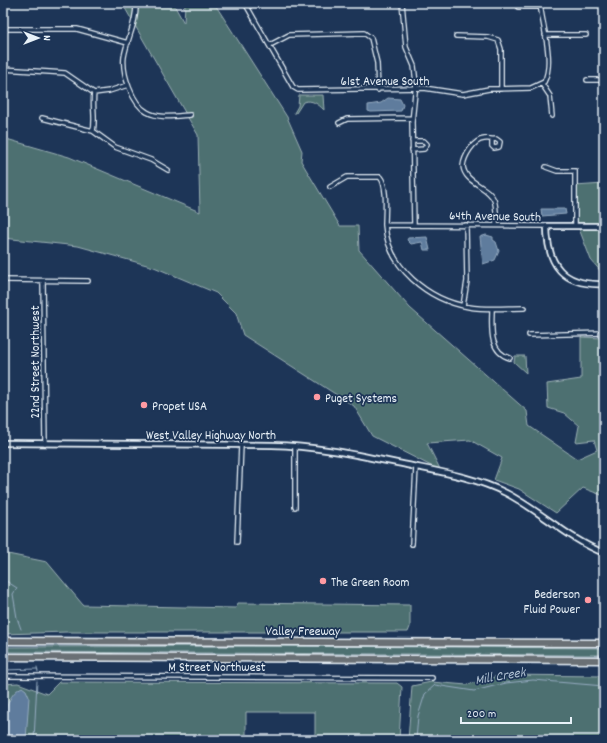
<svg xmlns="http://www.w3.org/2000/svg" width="607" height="743" font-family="Dekko,sans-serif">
	<rect width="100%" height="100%" fill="#1d3557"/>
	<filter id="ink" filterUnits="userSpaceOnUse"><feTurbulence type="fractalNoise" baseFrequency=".025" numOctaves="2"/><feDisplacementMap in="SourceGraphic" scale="8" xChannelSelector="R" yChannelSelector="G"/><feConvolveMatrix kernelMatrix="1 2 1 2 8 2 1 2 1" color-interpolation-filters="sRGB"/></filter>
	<g filter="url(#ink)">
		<path fill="#4e7071" stroke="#9bb0b4" d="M122,3H173L184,23L185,3H216V6L287,117L302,151L301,161L340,226H358L359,250L410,308L527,411L529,426L577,459L597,450L594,440L576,442L579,426L564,413L548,408L547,384L581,379V337L604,338V496L583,488L556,513L519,489L494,480L502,458L470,440L427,443L441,471L372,436L354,406L243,335L236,313L216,293L154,267L78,246L3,238V138L69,157L200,212L198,135Z
			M299,95H323L324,110C318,104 312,99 303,102L296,113H294L298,106Z
			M604,184V274H603L591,260L578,226H575V186Z
			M515,356H525L526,373L514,362Z
			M3,553L47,562L83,605L236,608L238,603L410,605V627L408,632H67L3,634Z
			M281,646L604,648V655L3,652V647Z
			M501,675L604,676V740H408L412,686L431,682L467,685Z
			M59,682L397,683L402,687L399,740H315V712H246V740H3V684L18,683L47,694Z"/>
		<path fill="#5e7c9d" stroke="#95abc1" d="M388,98L400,99L403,105L401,111L371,112L368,111V105L381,103Z
			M541,209H565L566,214L542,216Z
			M486,235L493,237V240L496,242L499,251L495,260L483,264L480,237Z
			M427,237L430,250H424L422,242L411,244L407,240L408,238Z
			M22,687L26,690L29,697L26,740H4C3,723 4,696 22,687Z"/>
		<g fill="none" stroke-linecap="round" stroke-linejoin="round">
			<path stroke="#95abc1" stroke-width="1" d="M3,579L17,588L13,594L17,618L21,629
				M37,667L38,672
				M3,670L37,669
				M34,740L37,681
				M416,740L418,716L425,694L435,685L474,691L506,683L533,680L604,686"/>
			<g stroke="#e8f1f8" stroke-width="6">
				<path id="street" d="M136,3C137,22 127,39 124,57C122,73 132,104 147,112C159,119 176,116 190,115
					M245,3L293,87L298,90L424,88L463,94L489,89L531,88L544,82C555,62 542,25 540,3
					M402,3L406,47L414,66L416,83L412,122L414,225
					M518,7H540
					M3,29H77L128,43
					M545,35H586
					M456,36L488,37L498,40L501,49V89
					M270,45L289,35L364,33L371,38L377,63L378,90
					M3,69L65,73L94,93L109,91L128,85
					M587,80H604
					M542,84L550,96L552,116
					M42,118L93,131L115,147L151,160L168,170
					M339,123L347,119L412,118
					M93,131C96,119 92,106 94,93
					M412,141H424L427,144L424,149L412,150
					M492,141V146L494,148L499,147L500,142L496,139C492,140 489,138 484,139C473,140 464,157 463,166C465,184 488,185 494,200C497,208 496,217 496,225
					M546,167L557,171H575V226
					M330,187L347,177H380C388,186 385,213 385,225C388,268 428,300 469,307C487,310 506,308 524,308
					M385,225L547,226
					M3,280L88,281
					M43,281L45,444
					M463,306L467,281L466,225
					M492,309C492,326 488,352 510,358
					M529,335L604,333
					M295,446V507
					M237,542L241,445
					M412,544L416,467
					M3,676L432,678"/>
			</g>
			<g stroke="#e8f1f8" stroke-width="8">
				<path id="secondary" d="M604,226H547C547,265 563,286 604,284
					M3,443L272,445C318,446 362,456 407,465C441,472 474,477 506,493C539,510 570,540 604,553"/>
			</g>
			<g stroke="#e8f1f8" stroke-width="9">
				<path id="highway" d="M3,641L604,643
					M3,657L604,660"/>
			</g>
			<use href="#street" stroke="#1d3557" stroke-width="3.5"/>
			<use href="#secondary" stroke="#1d3557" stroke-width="4.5"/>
			<use href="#highway" stroke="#6a7074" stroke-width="6"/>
		</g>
	</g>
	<g fill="#ff9aa2" stroke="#1d3557" stroke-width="1.5">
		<circle cx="317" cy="397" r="4"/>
		<circle cx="144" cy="405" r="4"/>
		<circle cx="323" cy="581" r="4"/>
		<circle cx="588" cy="600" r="4"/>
	</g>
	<g text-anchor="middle" stroke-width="3.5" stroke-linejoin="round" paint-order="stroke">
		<g font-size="13" fill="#e8f1f8" stroke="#1d3557">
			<text x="385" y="85">61st Avenue South</text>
			<text transform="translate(495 215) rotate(1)" y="5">64th Avenue South</text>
			<text transform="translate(34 362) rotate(-90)" y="5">22nd Street Northwest</text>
			<text x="211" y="439">West Valley Highway North</text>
			<text x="303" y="635">Valley Freeway</text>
			<text x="217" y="671">M Street Northwest</text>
		</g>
		<g font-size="13" fill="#e8f1f8" stroke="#1d3557" text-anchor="start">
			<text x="325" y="402">Puget Systems</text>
			<text x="152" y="410">Propet USA</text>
			<text x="331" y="586">The Green Room</text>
			<text x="580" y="598" text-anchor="end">Bederson<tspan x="580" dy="15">Fluid Power</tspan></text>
		</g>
		<g font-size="14" font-style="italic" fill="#b1c2d4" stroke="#1d3557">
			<text transform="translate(500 675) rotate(-9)" y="5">Mill Creek</text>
		</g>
	</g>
	<rect width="607" height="743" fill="none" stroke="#1d3557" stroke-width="16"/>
	<rect x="8" y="8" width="591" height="727" fill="none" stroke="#e8f1f8" stroke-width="1.5" filter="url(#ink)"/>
	<g transform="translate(38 38) rotate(90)" stroke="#1d3557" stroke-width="3" paint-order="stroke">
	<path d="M0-3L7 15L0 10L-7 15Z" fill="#e8f1f8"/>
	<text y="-6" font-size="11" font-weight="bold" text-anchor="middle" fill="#e8f1f8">N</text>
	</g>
	<path d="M461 717v6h110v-6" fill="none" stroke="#e8f1f8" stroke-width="2"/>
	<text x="467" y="717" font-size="12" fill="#e8f1f8" stroke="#1d3557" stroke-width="3" paint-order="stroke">200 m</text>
</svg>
